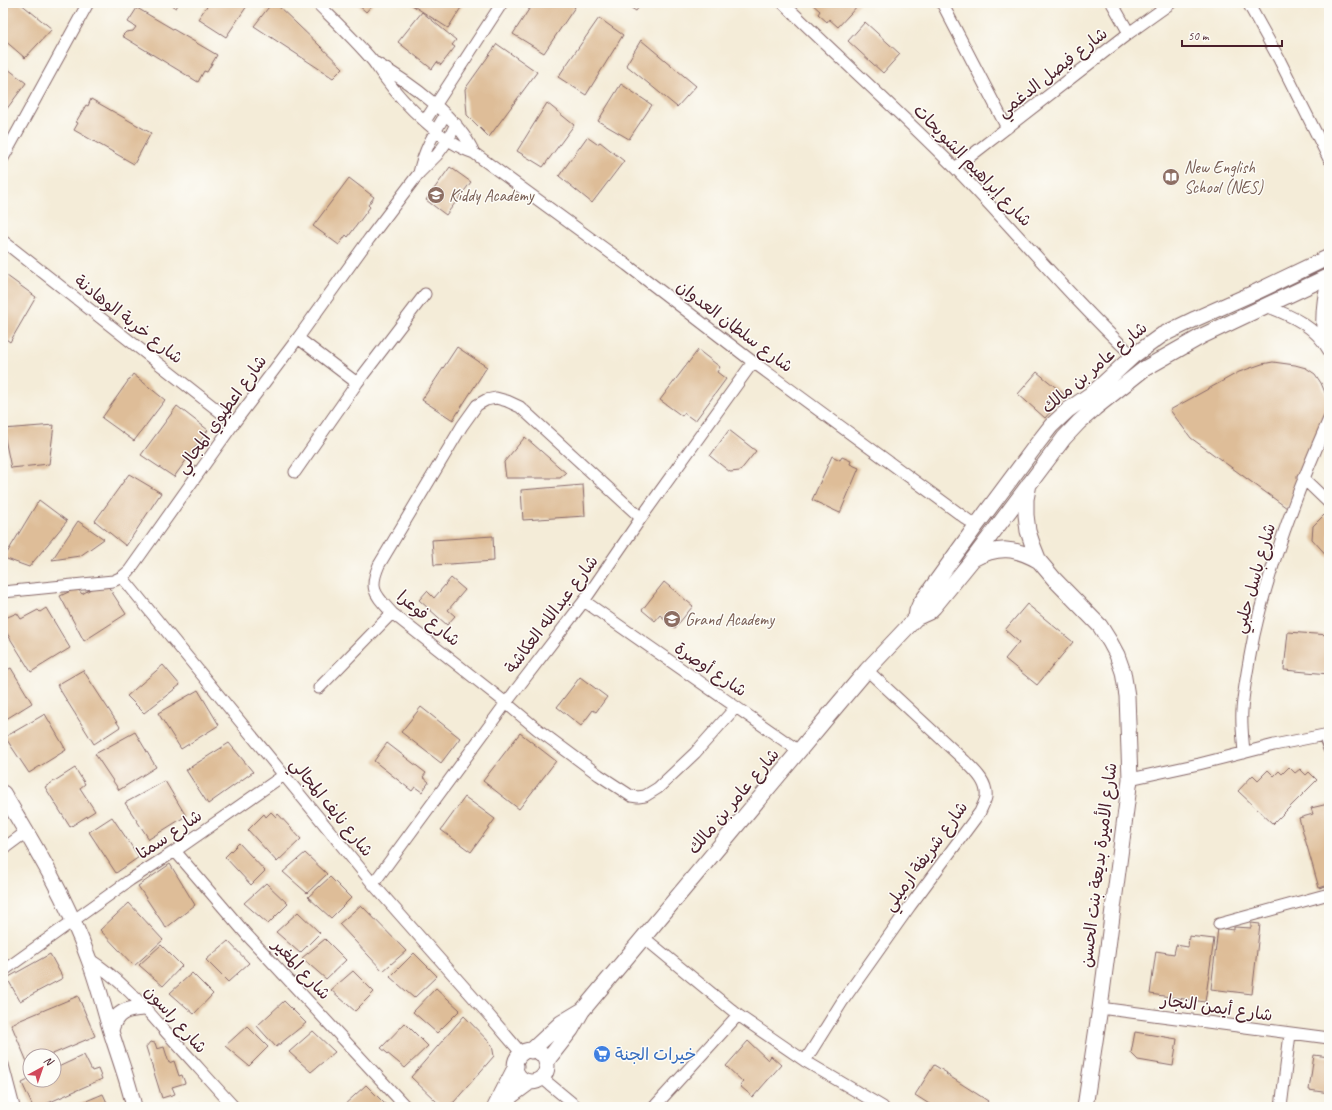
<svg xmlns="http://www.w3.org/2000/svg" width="1332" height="1110" font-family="Caveat,'Playpen Sans Arabic',sans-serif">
	<rect width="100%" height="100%" fill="#fdfcf7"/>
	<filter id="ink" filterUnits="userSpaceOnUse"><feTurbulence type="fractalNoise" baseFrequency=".025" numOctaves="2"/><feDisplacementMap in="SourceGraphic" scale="8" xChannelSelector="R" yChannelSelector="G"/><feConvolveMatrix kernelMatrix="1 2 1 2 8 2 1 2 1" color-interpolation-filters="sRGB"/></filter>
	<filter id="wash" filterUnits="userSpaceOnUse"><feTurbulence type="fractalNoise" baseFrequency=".012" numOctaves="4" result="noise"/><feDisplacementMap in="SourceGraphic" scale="16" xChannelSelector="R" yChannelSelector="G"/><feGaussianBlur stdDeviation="0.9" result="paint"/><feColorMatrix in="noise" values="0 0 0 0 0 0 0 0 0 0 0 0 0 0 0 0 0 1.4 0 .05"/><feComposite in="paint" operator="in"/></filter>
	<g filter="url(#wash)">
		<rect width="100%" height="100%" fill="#f4ecd8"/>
		<g id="blocks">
			<path fill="#debd98" d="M3,3H20L52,29L25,58L3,39Z
				M167,3H179L176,8Z
				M209,3H249L226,37L198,19Z
				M272,3H275L343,68L333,78L254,26Z
				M356,3H374L366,12Z
				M413,3H464L448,28L412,5Z
				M533,3H569L575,7L544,53L513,34Z
				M623,3H642L636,11Z
				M811,3H860L838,27L829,19L827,22L818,14L820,11Z
				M137,8L217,55L207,72L204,71L198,82L122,36L126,32L133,31L136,27L128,22Z
				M422,12L456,40L452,45L455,47L441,65L437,62L432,69L398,42Z
				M599,18L623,35L586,95L558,77Z
				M865,22L900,54L883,73L848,41Z
				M641,40L696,86L677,107L626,65Z
				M497,44L537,72L489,137L467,115L465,89Z
				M3,65L26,83L3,114Z
				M621,84L652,105L629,139L598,121Z
				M91,99L151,133L134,164L74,130L78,123L76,122L86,105L88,106Z
				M547,103L574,125L543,167L517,151Z
				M587,137L597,144L600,142L624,161L592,203L559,176Z
				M450,167L471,182L446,215L426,200Z
				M349,178L374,197L368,205L370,207L348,237L346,235L339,245L313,226Z
				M3,273L36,297L10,342L3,337Z
				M457,347L487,367L453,420L422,400Z
				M698,350L720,367L717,372L726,379L695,421L684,413L682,416L660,400Z
				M1273,362L1295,365L1306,368L1315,374L1321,383L1329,402V408L1287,508L1191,438L1170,410L1239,372L1262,364Z
				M1037,372L1065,395L1045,418L1018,394Z
				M133,374L165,400L134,441L102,418Z
				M177,406L208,430L174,477L141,455Z
				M54,425L49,464L11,468L3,429Z
				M729,430L756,451L740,471L730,472L710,456Z
				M525,437L566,473L560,478H506L504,462Z
				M832,456L840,460L842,457L851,461L850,464L859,468L840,513L812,500Z
				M129,474L161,493L126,546L95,521Z
				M583,485L585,516L523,520L521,490Z
				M39,500L67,521L29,567L4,558Z
				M1324,515L1329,520V558L1312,539L1313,526Z
				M78,521L104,539L80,556L52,560Z
				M493,536L494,561L434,565L432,540Z
				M451,578L465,590L448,610L455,616L447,625L419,600L427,591L434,598Z
				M664,582L693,606L675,628L660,615L655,621L642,610Z
				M106,583L126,614L84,641L60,596L77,588L82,594L98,585Z
				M1027,604L1073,642L1037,685L1005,659L1019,642L1005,630Z
				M46,608L70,648L31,672L3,627V619L17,613L21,619L38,610L40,612Z
				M1288,632L1329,635V674L1284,670Z
				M163,665L180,685L144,713L127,696Z
				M11,668L32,703L3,721V672Z
				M83,670L120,727L94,744L57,685Z
				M580,677L607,697L596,712L593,710L581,726L557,707Z
				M198,690L219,725L181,749L158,713Z
				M421,707L460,738L441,763L401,732Z
				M45,714L66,750L29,773L5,737Z
				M135,732L156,767L119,790L95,754Z
				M520,733L556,761L519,809L483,781Z
				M229,743L253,772L208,804L186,770Z
				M387,743L426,773L423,777L429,782L422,792L415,787L412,791L374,761Z
				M1289,767L1295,773L1300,769L1306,775L1309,772L1317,780L1273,824L1238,791L1253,775L1258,780L1268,770L1274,776L1279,771L1282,774Z
				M75,768L85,784L80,788L95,811L70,827L45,787Z
				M165,781L186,816L149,839L125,803Z
				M465,797L495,819L471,852L441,830Z
				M1328,804L1329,808V885L1319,888L1299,818L1313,814L1311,808Z
				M271,812L276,817L278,814L301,839L277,862L248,830L264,814L266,817Z
				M112,817L139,857L116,873L89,832Z
				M239,843L265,871L251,885L225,857Z
				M305,853L327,874L307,893L283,872Z
				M170,864L195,905L166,928L138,886Z
				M330,877L351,898L331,918L308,897Z
				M266,883L288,904L268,924L244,903Z
				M129,903L163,940L134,966L100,930Z
				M361,905L406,951L383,971L339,924Z
				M298,912L320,933L300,953L276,932Z
				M1251,923L1260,924L1252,994L1211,989L1218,928L1234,930V927L1251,928Z
				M1189,936L1214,939L1205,1002L1150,994L1156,951L1174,954L1176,945L1188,947Z
				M325,939L346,960L326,979L302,958Z
				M228,941L249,963L228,982L206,960Z
				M161,945L182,966L163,986L139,965Z
				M414,953L437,976L414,998L390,977Z
				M50,954L63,978L20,1001L7,978Z
				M353,971L374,992L355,1011L331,990Z
				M192,973L213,994L194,1014L170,993Z
				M436,988L460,1010L437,1033L413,1012Z
				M78,996L95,1036L48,1056H30V1063L28,1064L11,1024Z
				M284,1001L306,1023L276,1047L257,1026Z
				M464,1016L492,1045L494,1056L454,1102L447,1106L439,1104L411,1077Z
				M405,1023L428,1046L405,1068L381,1048Z
				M247,1026L268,1047L249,1066L225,1046Z
				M313,1031L335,1052L311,1072L289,1052Z
				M1135,1032L1177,1039L1173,1066L1138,1060L1131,1053Z
				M748,1041L768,1060L771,1056L781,1065L753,1097L740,1086L743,1082L726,1066Z
				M150,1042L155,1043L157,1049L164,1047L169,1063L174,1061L179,1076L182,1075L185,1083L172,1087L175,1094L162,1098L146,1047Z
				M84,1055L92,1071L98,1069L102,1079L39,1107H33L22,1083L30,1079L54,1080V1069Z
				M1314,1055L1329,1057V1093L1309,1090Z
				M934,1065L947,1073L946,1074L988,1101L984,1107H934L915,1095Z
				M366,1085L387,1106L344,1107L343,1106Z
				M103,1094L109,1107H72Z
				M180,1103L182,1107H173L174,1105Z"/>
		</g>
	</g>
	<g filter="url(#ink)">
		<use href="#blocks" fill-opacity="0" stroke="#866768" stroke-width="1"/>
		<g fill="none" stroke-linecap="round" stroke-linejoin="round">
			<g stroke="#866768" stroke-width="13">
				<path id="street" d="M317,3C336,22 355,40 372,60C377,66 380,72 385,78C403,103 444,144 474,153L627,265L753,362L976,526
					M783,3C840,59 900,112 956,169C1016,231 1070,297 1133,356
					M942,3L1007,128
					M1112,3L1129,33
					M1248,3L1279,59L1329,159
					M376,63C409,82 459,117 474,153
					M425,121L502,3
					M3,158L88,3
					M955,168L1129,33L1171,3
					M419,173C424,150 433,135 445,115
					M3,241L234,423
					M1266,306C1292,316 1315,326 1329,351
					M1323,341C1320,318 1322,299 1328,277
					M357,383L425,294
					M295,472L357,383L298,338
					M1303,478L1329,503
					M641,518L520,407L507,401L496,398L486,400L477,405L462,426L379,565C368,590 376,595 392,613L506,703L537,729L599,775L631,796L638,797L645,796L658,788L695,753L736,707
					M122,577L373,884L487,1013L522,1054
					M3,592L113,581L122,577L129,571L234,423L298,338L369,239L419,173L437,155L448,140L456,124
					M584,601L799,751
					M319,688L392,613
					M1324,735L1329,749
					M1244,753C1243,739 1241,724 1242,710C1244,685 1249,660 1254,635C1271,560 1298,489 1329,419
					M1130,779L1199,764L1274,745L1329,734
					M3,849L26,832
					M175,851L246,934L406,1107
					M373,884L506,703L584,601L641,518L753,362
					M1219,924L1329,894
					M643,937L738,1015L805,1061L883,1107
					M89,959C119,978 143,1005 166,1032C189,1057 211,1082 234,1107
					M3,971L130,880L175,851L284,775
					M1100,1008L1329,1038
					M805,1061L842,1002L910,906L980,812C982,807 985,802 986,797C988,782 974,770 965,761L867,670
					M3,1065L14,1107
					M542,1078L577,1107
					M654,1107L738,1015
					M1281,1107L1290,1034"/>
			</g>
			<g stroke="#866768" stroke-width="17">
				<path id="secondary" d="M1029,484L1026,499V515L1028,531L1033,546L1039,561L1055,580L1100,626L1110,642L1117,655L1123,672L1127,696L1130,779L1100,1008L1085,1107
					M973,559C998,546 1015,547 1039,561
					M916,618L917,611L920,604L976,526L1037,444L1051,426L1068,410L1094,392L1133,356L1162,335L1195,319L1258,291L1329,257
					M3,793C35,846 68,901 89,960C99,986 105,1014 114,1041C121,1063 129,1084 134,1107
					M111,1030C116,1011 127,1009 144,1008
					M515 1066a16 16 0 1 1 32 0a16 16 0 1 1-32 0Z
					M531,1051L561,1023L581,1011
					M546,1062L571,1030L582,1011L829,715L867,670L916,618L929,612L934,607L973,559L1064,438L1079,422L1095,408L1144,369L1202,336L1329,276
					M495,1107L516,1066
					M496,1107L530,1082"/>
			</g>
			<use href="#street" stroke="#fff" stroke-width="11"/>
			<use href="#secondary" stroke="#fff" stroke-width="15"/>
		</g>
	</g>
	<defs>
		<g id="library-disc" transform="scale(0.9)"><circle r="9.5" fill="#8d6e63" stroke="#fdfcf7"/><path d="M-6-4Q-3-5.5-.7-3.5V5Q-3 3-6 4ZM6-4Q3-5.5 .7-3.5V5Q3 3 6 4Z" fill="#fff"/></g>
		<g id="school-disc" transform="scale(0.9)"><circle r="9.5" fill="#8d6e63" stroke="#fdfcf7"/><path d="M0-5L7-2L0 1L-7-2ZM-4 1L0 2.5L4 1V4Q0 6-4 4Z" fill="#fff"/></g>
		<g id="supermarket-disc" transform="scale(0.9)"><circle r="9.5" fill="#3f7fe0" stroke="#fdfcf7"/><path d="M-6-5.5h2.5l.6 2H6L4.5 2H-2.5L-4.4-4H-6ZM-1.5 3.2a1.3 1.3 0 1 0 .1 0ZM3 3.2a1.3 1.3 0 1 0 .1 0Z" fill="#fff"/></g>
	</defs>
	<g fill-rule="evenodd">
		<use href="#library-disc" x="1171" y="177"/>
		<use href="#school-disc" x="436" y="195"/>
		<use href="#school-disc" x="672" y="619"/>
		<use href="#supermarket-disc" x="602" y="1054"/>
	</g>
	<g text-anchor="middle" stroke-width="3" stroke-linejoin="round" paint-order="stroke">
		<g font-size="17" fill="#4a1f2b" stroke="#fdfcf7">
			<text transform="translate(1052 72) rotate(-38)" y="6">شارع فيصل الدغمي</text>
			<text transform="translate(973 165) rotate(46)" y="6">شارع إبراهيم الشويحات</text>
			<text transform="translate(129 319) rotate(38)" y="6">شارع خربة الوهادنة</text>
			<text transform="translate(735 326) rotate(37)" y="6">شارع سلطان العدوان</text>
			<text transform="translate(1094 367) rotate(-40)" y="6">شارع عامر بن مالك</text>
			<text transform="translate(221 414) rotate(-54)" y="6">شارع اعطيوي المجالي</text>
			<text transform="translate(1254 578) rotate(-74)" y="6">شارع باسل حلبي</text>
			<text transform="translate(551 614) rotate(-53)" y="6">شارع عبدالله العكاشة</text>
			<text transform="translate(429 618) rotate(40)" y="6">شارع فوعرا</text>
			<text transform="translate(711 669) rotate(34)" y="6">شارع أوصرة</text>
			<text transform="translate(733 801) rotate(-50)" y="6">شارع عامر بن مالك</text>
			<text transform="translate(332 807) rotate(51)" y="6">شارع نايف المجالي</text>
			<text transform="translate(169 834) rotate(-34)" y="6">شارع سمتا</text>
			<text transform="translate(925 856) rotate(-54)" y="6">شارع شريفة ارميلي</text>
			<text transform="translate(1098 865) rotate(-83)" y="6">شارع الأميرة بديعة بنت الحسن</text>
			<text transform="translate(302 969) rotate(47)" y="6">شارع المغير</text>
			<text transform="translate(1217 1007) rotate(8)" y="6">شارع أيمن النجار</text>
			<text transform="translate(176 1019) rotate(48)" y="6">شارع راسون</text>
		</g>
		<g font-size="17" fill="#785e54" stroke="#fdfcf7" text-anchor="start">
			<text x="1184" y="173">New English<tspan x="1184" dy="20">School (NES)</tspan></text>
			<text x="449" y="201">Kiddy Academy</text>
			<text x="685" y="625">Grand Academy</text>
		</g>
		<g font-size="17" fill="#366cbe" stroke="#fdfcf7" text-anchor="start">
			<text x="615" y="1060">خيرات الجنة</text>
		</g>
	</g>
	<rect width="1332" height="1110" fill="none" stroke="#fdfcf7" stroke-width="16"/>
	<g transform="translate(42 1068) rotate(40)"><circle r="19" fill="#fdfcf7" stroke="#b5a4a5"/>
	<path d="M0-3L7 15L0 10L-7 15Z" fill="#d1495b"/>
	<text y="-6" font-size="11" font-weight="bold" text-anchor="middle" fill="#4a1f2b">N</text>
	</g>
	<path d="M1182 40v6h100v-6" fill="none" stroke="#4a1f2b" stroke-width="2"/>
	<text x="1188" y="40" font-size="12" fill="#4a1f2b" stroke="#fdfcf7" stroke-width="3" paint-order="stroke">50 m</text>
</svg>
